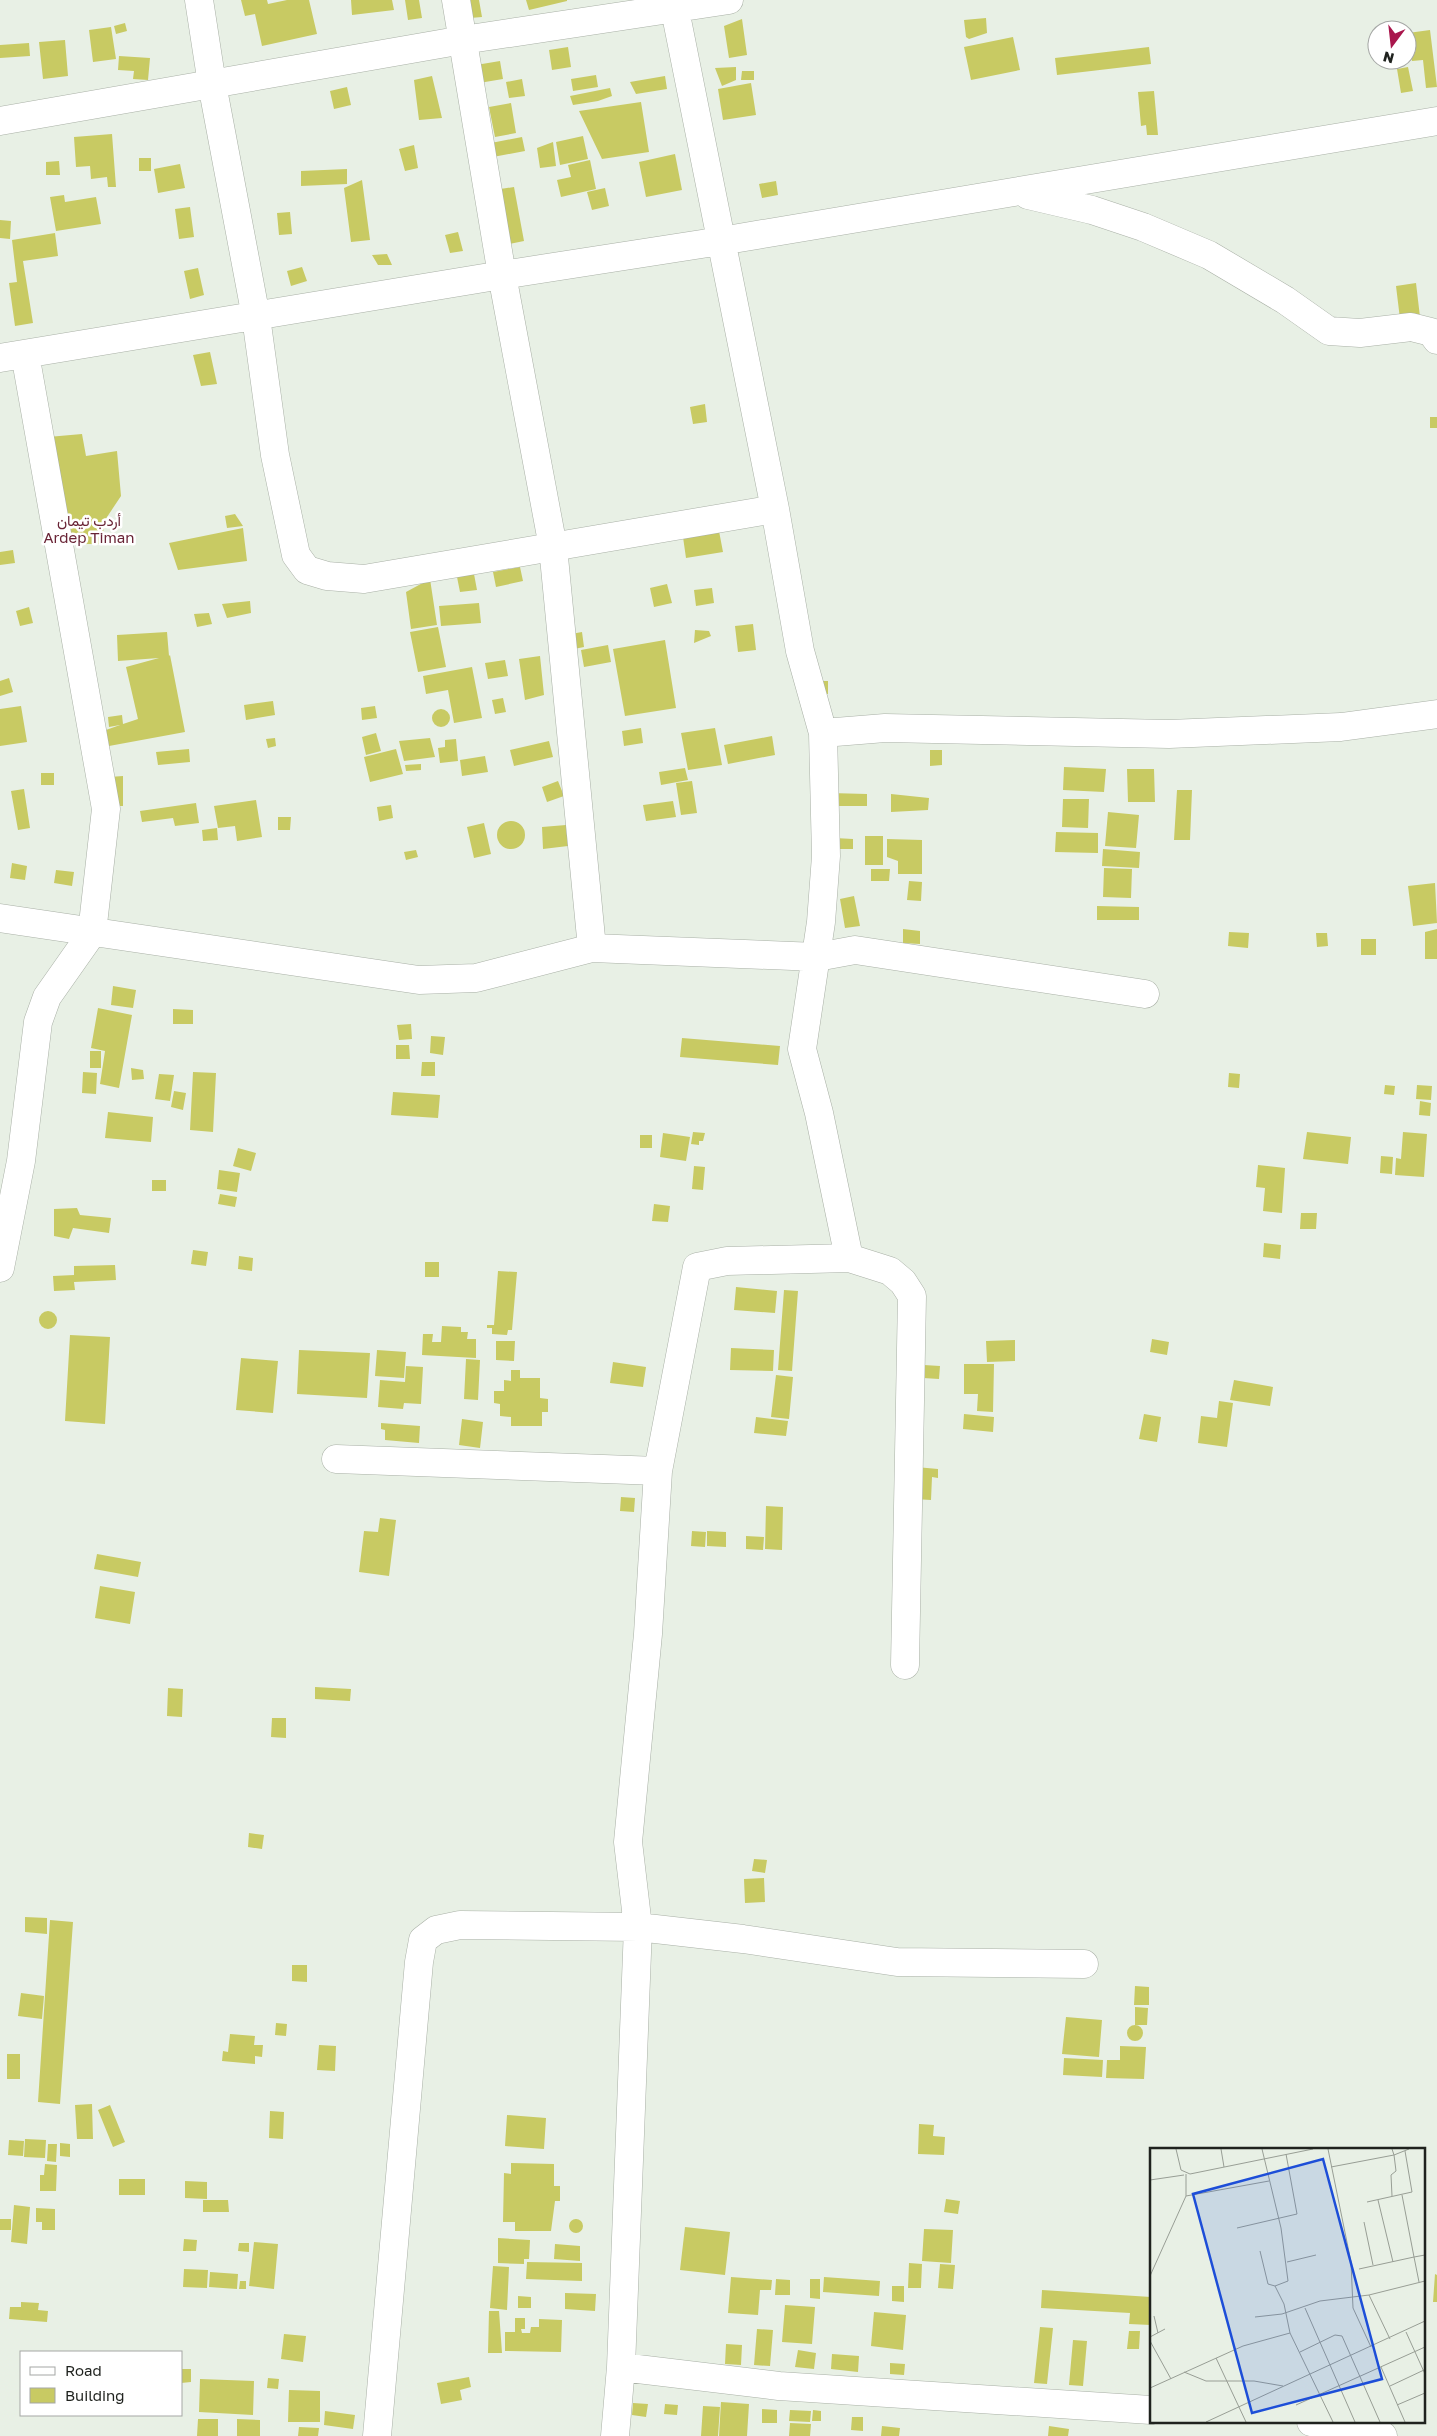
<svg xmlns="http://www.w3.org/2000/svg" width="1437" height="2436" font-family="'Golos Text',Vazirmatn,sans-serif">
	<rect width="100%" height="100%" fill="#e8f0e5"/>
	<path fill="#c8ca63" d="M241,0H267L268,4L287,0H309L317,34L262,46L255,14L245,16Z
		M351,0H392L394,10L352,15Z
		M405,0H419L422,18L408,20Z
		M467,0H479L482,17L470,18Z
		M526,0H567V1L529,10Z
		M986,18L987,33L969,39L966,37L964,20Z
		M742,19L747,55L729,58L724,26Z
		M125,23L127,31L116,34L114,26Z
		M111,27L116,59L93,62L89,30Z
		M1430,30L1437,87L1426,88L1423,60L1412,61L1408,33Z
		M1013,37L1020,70L971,80L964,47Z
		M65,40L68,76L43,79L39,42Z
		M29,43L30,56L0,58V45Z
		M568,47L571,67L552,70L549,50Z
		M1149,47L1151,64L1057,75L1055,58Z
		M119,56L150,58L148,80L133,79L134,71L118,70Z
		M500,61L503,79L479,83L476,65Z
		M736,67V80L722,86L715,68Z
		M1408,67L1413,91L1401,93L1397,69Z
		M742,71H754V80H741Z
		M596,75L598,87L573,91L571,79Z
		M432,76L442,118L419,120L414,80Z
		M665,76L667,89L636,94L630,82Z
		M522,79L525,96L509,98L506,82Z
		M751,83L756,115L723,120L718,89Z
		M347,87L351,105L334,109L330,91Z
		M610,88L612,96L598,101L573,105L570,96Z
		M1154,91L1158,135H1147L1146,125L1141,126L1138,92Z
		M641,102L649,152L602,159L579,111Z
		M511,103L516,133L495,137L489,107Z
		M112,134L116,187H108L107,177L91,179L90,166L76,167L74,137Z
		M583,136L588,159L560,165L556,142Z
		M522,137L525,151L493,157L491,143Z
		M553,142L556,166L540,168L537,148Z
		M414,145L418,168L405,171L399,149Z
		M675,154L682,190L646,197L639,162Z
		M139,158H151V171H139Z
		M590,160L596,189L561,197L557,180L571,177L568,165Z
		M59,161L60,175H46V162Z
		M180,164L185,188L158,193L154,169Z
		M347,169V184L301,186V171Z
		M362,180L370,240L351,242L344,188Z
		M776,181L778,195L762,198L759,184Z
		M514,187L524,241L505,245L494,190Z
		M605,188L609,206L592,210L587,192Z
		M64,195L65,202L96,197L101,224L56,231L50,197Z
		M190,207L194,237L179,239L175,209Z
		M290,212L292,234L279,235L277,213Z
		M0,220L11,221L10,239L0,238Z
		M458,232L463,251L450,253L445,235Z
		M55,233L58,256L23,261L33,323L15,326L9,283L17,282L12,240Z
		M387,254L392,265H378L372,255Z
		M302,267L307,281L291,286L287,271Z
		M198,268L204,295L190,299L184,271Z
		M1416,283L1420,317L1400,319L1396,286Z
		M210,352L217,384L201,386L193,355Z
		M705,404L707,422L693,424L690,407Z
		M1430,417H1437V428H1430Z
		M82,434L86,456L117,451L121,496L103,523L104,544H70L48,437Z
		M235,514L243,526L227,528L225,516Z
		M243,528L247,561L178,570L169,543Z
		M719,531L723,552L686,558L683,537Z
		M13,550L15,563L0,565V552Z
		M520,567L523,581L496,587L493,572Z
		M474,574L477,590L460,592L457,577Z
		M430,579L437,625L411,629L406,592Z
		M667,584L672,603L654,607L650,588Z
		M712,588L714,603L696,606L694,590Z
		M250,601L251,613L227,618L222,604Z
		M479,603L481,623L441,626L439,606Z
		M29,607L33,623L20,626L16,611Z
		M209,613L212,624L197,627L194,614Z
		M753,624L756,650L738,652L735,626Z
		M438,627L446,667L418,672L410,632Z
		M695,630L709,631L711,636L694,643Z
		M167,632L169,656L170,655L185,732L109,746L106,730L120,725L109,727L108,717L122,715L123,724L138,719L126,667L159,658L118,661L117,635Z
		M582,632L584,647L574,649L571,634Z
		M665,640L676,708L625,716L613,649Z
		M608,645L611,662L584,667L581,650Z
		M540,656L544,695L525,700L519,659Z
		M505,660L508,676L488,679L485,663Z
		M472,667L482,718L454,723L448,690L426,694L423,676Z
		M9,678L13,692L0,696V681Z
		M814,681H828V694H815Z
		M503,698L506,712L495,714L492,700Z
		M273,701L275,715L246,720L244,705Z
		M21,706L27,742L0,746V709Z
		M375,706L377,718L362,720L361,708Z
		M432 718a9 9 0 1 1 18 0a9 9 0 1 1-18 0Z
		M641,728L643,743L624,746L622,731Z
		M715,728L722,765L688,770L681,733Z
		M376,733L381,751L366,755L362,737Z
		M772,736L775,755L728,764L724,745Z
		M275,738L276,746L268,748L266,739Z
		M430,738L435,757L404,761L399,741Z
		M456,739L458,761L440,763L438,748L445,747V740Z
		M549,741L553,757L514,766L510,750Z
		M189,749L190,762L158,765L156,752Z
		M396,749L403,774L370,782L364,757Z
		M930,750H942V765L930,766Z
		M485,756L488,772L462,776L460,760Z
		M421,764V770L406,771L405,765Z
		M1064,767L1106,769L1104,792L1063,790Z
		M685,768L688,780L661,785L659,772Z
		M1127,769H1154L1155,802H1128Z
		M41,773H54V785H41Z
		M123,776V806H110L109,777Z
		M558,781L564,796L547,802L542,787Z
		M692,781L697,813L681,815L676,783Z
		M24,789L30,828L18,830L11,791Z
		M1177,790H1192L1190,840H1174Z
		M830,793L867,794V806H830Z
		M891,794L929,798L928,810L891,812Z
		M1063,799H1089L1088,828L1062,827Z
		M256,800L262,837L237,841L235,826L218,828L214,806Z
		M673,801L676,817L646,821L643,805Z
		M196,803L199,823L175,826L173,818L142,822L140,811Z
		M391,805L393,818L379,821L377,807Z
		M1108,812L1139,815L1136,848L1105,846Z
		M278,817H291L290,830H278Z
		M497 835a14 14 0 1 1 28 0a14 14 0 1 1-28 0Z
		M484,823L491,854L474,858L467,827Z
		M566,825L568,846L543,849L542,827Z
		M217,828L218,840L203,841L202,830Z
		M1056,832L1098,833V853L1055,852Z
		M865,836H883V865H865Z
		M835,838L853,839V849H835Z
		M887,839L922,840V874H898V861L887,857Z
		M1103,849L1140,852L1139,868L1102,866Z
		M416,850L418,857L406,860L404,852Z
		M12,863L27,866L25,880L10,878Z
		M1104,868L1132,869L1131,898L1103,897Z
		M871,869H890L889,881H871Z
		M56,870L74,872L72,886L54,883Z
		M909,881L922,882L921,901L907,900Z
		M1435,883L1437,923L1413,926L1408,886Z
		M854,896L860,926L845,928L840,899Z
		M1097,906L1139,907V920H1097Z
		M903,929L920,931V944L903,943Z
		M1437,929V959H1425V932Z
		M1229,932L1249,933L1248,948L1228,946Z
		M1316,933H1327L1328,946L1317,947Z
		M1361,939H1376V955H1361Z
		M113,986L136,990L133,1008L111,1005Z
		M98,1008L132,1015L119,1088L100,1084L105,1051L91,1048Z
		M173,1009L193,1010V1024H173Z
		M411,1024L412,1039L399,1040L397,1025Z
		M431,1036L445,1037L443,1055L430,1053Z
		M682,1038L780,1046L778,1065L680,1057Z
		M396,1045H409L410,1059H396Z
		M90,1051H101V1068H90Z
		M422,1062H435V1076H421Z
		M131,1068L143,1070L144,1079L132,1080Z
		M83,1072L97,1073L96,1094L82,1093Z
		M193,1072L216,1073L213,1132L190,1130Z
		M1229,1073L1240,1074L1239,1088L1228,1087Z
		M159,1074L174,1075L170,1101L155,1099Z
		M1385,1085L1395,1086L1394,1095L1384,1094Z
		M1417,1085L1432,1086L1431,1100L1416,1099Z
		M174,1091L186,1093L183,1110L171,1107Z
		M393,1092L440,1095L438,1118L391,1115Z
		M1420,1101L1431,1103L1430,1116L1419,1115Z
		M108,1112L153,1117L151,1142L105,1138Z
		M693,1132L705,1133L703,1141H699V1145L691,1144Z
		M1307,1132L1351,1137L1348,1164L1303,1159Z
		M1403,1132L1427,1134L1424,1177L1395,1175L1396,1158L1401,1159Z
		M663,1133L690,1137L686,1161L660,1157Z
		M640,1135H652V1148H640Z
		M238,1148L256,1153L251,1171L233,1166Z
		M1381,1156L1393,1157L1392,1174L1380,1173Z
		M1258,1165L1285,1168L1282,1213L1263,1211L1265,1188L1256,1187Z
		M694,1166L705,1167L703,1190L692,1189Z
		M219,1170L240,1173L237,1192L217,1189Z
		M152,1180H166V1191H152Z
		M220,1194L237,1197L235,1207L218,1204Z
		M654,1204L670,1206L668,1222L652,1221Z
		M77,1208L80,1215L111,1218L109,1233L73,1228L69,1239L54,1236V1209Z
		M1301,1213H1317L1316,1229H1300Z
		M1264,1243L1281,1245L1280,1259L1263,1257Z
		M193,1250L208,1252L206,1266L191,1264Z
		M239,1256L253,1258L252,1271L238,1269Z
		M425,1262H439V1277H425Z
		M115,1265L116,1280L74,1282L75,1290L54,1291L53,1276L74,1275V1266Z
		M498,1271L517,1272L512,1330H508L507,1335L492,1334V1328H487V1325H494Z
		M736,1287L777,1291L775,1313L734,1310Z
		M784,1290L798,1291L792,1371L778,1370Z
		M39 1320a9 9 0 1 1 18 0a9 9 0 1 1-18 0Z
		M442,1326L461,1327V1332H468L467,1339H476V1358L422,1355L423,1334H433L432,1342H441Z
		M70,1335L110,1337L105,1424L65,1421Z
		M1152,1339L1169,1342L1167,1355L1150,1352Z
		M1015,1340V1361L987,1362L986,1341Z
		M496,1341H515L514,1361L496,1360Z
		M731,1348L774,1350L773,1371L730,1370Z
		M299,1350L370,1353L367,1398L297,1394Z
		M377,1350L406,1352L404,1378L375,1376Z
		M241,1358L278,1361L273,1413L236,1410Z
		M466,1359L480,1360L478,1400L464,1399Z
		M613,1362L646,1367L643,1387L610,1383Z
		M964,1364H994L993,1412L977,1411L978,1394H964Z
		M924,1365L940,1366L939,1379L923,1378Z
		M406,1366L423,1367L421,1404L404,1403L403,1409L378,1407L380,1380L405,1382Z
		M511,1370H520V1378H540V1398L548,1399V1412H542V1426H511V1417L500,1416V1404L494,1403V1391H504V1380L511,1381Z
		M776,1375L793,1377L789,1419L771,1417Z
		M1234,1380L1273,1387L1270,1406L1230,1400Z
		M1219,1401L1233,1403L1227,1447L1198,1443L1201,1416L1217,1418Z
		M964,1414L994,1417L993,1432L963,1429Z
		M1144,1414L1161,1417L1157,1442L1139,1439Z
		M756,1417L788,1421L786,1436L754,1433Z
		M462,1419L483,1422L480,1448L459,1445Z
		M381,1423L420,1426L419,1443L385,1440V1430L381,1429Z
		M916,1467L938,1469V1478L932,1477L931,1500L914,1499Z
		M621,1497L635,1498L634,1512L620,1511Z
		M766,1506L783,1507L782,1550L765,1549Z
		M380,1518L396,1520L389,1576L359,1572L364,1531L378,1532Z
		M692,1531L706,1532L705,1547L691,1546Z
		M707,1531L726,1532V1547L707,1546Z
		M746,1536L764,1537L763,1550L746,1549Z
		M97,1554L141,1562L138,1577L94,1569Z
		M100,1586L135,1592L130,1624L95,1618Z
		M315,1687L351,1689L350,1701L315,1699Z
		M168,1688L183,1689L182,1717L167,1716Z
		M272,1718H286V1738L271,1737Z
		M249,1833L264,1835L262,1849L248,1847Z
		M754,1859L767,1860L765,1873L752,1871Z
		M764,1878L765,1902L745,1903L744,1879Z
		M25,1917L47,1918V1934L25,1932Z
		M50,1920L73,1922L60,2104L38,2102Z
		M292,1965H307V1982L292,1981Z
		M1135,1986L1149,1987V2005H1134Z
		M21,1993L44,1996L42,2019L18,2016Z
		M1135,2007L1148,2008L1147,2025H1135Z
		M1066,2017L1102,2020L1099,2057L1062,2054Z
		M276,2023L287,2024L286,2036L275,2035Z
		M1127 2033a8 8 0 1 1 16 0a8 8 0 1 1-16 0Z
		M230,2034L255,2036L254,2045H263L262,2057L255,2056V2064L222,2061L223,2051L228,2052Z
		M319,2045L336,2046L335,2071L317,2070Z
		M1120,2046L1146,2047L1144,2079L1106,2078L1107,2060H1120Z
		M7,2054H20V2079H7Z
		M1064,2058L1103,2060L1102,2077L1063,2075Z
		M92,2104L93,2139H77L75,2105Z
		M110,2105L125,2142L113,2147L98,2110Z
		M270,2111L284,2112L283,2139L269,2138Z
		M507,2115L546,2118L544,2149L505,2146Z
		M919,2124L934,2125L933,2136L945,2137L944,2155L918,2154Z
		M25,2139L46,2140L45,2158L24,2157Z
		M9,2140L24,2141L23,2156L8,2155Z
		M60,2143L70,2144V2157L60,2156Z
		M48,2144H57L56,2162L47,2161Z
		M511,2163L554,2164V2186H560V2201H555L551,2231H515V2222H503L504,2173L511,2174Z
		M45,2164L57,2165L56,2191H40V2175H44Z
		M119,2179H145V2195H119Z
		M185,2181L207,2182V2199L185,2198Z
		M946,2199L960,2201L958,2214L944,2212Z
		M203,2200H228L229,2212H203Z
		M14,2205L30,2207L27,2244L11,2242Z
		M36,2208L55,2209V2230H42V2222H36Z
		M569 2226a7 7 0 1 1 14 0a7 7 0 1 1-14 0Z
		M0,2219H11V2230H0Z
		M685,2227L730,2232L725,2275L680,2270Z
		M924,2229L953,2230L951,2263L922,2261Z
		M498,2238L530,2240L529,2259H524V2264L498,2263Z
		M184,2239L197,2240L196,2251H183Z
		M254,2242L278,2244L274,2289L249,2286Z
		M239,2243H249V2252L238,2251Z
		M555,2244L580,2246V2261L554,2259Z
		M527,2262L582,2263V2281L526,2279Z
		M909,2263L922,2264L921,2288H908Z
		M940,2264L955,2265L953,2289L938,2288Z
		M493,2266L509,2267L507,2310L490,2308Z
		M184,2269L208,2270L207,2288L183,2287Z
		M210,2272L238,2274L237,2289L209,2287Z
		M1435,2274L1437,2275V2302H1433Z
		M731,2277L772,2280L771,2290H760L758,2315L728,2313Z
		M824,2277L880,2281L879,2296L823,2292Z
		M776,2279L790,2280V2295H775Z
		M810,2279H820V2299L810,2298Z
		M240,2281H246V2289H239Z
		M892,2286H904V2302L892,2301Z
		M1042,2290L1151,2297V2325L1129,2324L1130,2313L1041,2308Z
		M565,2293L596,2294L595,2311L565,2309Z
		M518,2296L531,2297V2308H518Z
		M21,2302L39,2303L38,2310L48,2311L47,2322L9,2319L10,2307H21Z
		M785,2305L815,2307L812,2344L782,2342Z
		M489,2311H499L502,2353H488Z
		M874,2312L906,2315L903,2350L871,2346Z
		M515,2318H525V2329H521L522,2333H530L531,2327H539V2319L562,2320L561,2352L505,2351V2332H515Z
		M1040,2327L1053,2328L1047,2384L1034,2383Z
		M757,2329L773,2330L770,2366L754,2365Z
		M1129,2331H1140L1139,2349H1127Z
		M284,2334L306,2336L303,2362L281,2359Z
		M1073,2340L1087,2341L1083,2386L1069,2385Z
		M726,2344L742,2345L741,2365L725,2364Z
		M798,2350L816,2353L814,2369L795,2367Z
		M832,2354L859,2356L858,2372L831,2369Z
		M890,2363L905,2364L904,2375L890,2374Z
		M181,2369H191V2382L181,2383Z
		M469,2377L471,2387L460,2390L462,2400L441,2404L437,2383Z
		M268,2378L279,2379L278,2389L267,2388Z
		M200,2379L254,2381L253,2415L199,2412Z
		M289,2390L320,2391V2422H288Z
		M721,2402L749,2404L747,2436H719Z
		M633,2403L648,2404L646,2417L632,2415Z
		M665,2404L678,2405L677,2415L664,2414Z
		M703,2406L720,2407L718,2436H701Z
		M762,2409L777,2410V2423H762Z
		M790,2410L811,2411L810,2422L789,2421Z
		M813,2410L821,2411V2421H812Z
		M325,2411L355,2415L353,2429L324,2425Z
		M852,2417H863V2431L851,2430Z
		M198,2419H218V2436H197Z
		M237,2419L260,2420V2436H237Z
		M790,2423L811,2424L810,2436H789Z
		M882,2426L900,2428L899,2436H881Z
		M1049,2426L1069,2429L1068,2436H1048Z
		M299,2427L319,2428L318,2436H298Z"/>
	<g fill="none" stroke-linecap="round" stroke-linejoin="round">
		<g stroke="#a9b0a6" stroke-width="29">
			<path id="minor" d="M199,0L212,84L256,317L275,455L296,555L307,570L327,576L364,579L775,509
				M456,0L502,275L553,547L592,948
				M673,0L775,509L800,651L823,733L826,856L821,922L802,1049L819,1113L849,1258
				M0,121L463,40L729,0
				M1028,195L1092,210L1143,227L1209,255L1285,300L1329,331L1360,333L1411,327L1431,332L1437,340
				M0,358L502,275L721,241L1437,121
				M823,733L885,728L1169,734L1341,727L1437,714
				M0,918L419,980L476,978L592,948L817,957L855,950L1145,994
				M0,1268L21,1161L38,1022L47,997L92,933L106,809L25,354
				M336,1459L658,1471
				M621,2367L779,2386L1151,2410
				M1311,2422L1383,2436
				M377,2436L419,1962L423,1940L436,1930L460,1925L638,1927L743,1939L897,1962L1084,1964
				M615,2436L621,2367L638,1927L628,1842L648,1634L658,1471L697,1267L727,1261L849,1258L890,1271L903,1282L912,1296L905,1665"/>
		</g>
		<use href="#minor" stroke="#fff" stroke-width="28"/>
	</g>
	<g text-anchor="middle" stroke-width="5" stroke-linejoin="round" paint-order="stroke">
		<g font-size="15" fill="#692436" stroke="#fff">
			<text x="89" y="526">أردب تيمان<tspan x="89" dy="17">Ardep Timan</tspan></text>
		</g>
	</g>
	<g transform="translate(1150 2148)">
		<rect width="275" height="275" fill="#e8f0e5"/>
		<path fill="none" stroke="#989e95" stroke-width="1" d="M26,1L31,22L40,26L163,1M71,1L74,19M178,1L201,114L203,160L221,199M242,1L244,7L259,1M181,19L244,7L246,23L241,27L242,48M0,32L34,27M252,47L264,109L275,107M36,48V26M228,52L243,114M217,54L262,44L255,3M214,74L223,117M87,80L147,66L136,6M110,103L118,136L125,138L138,133L131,80L112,1M137,114L166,107M209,121L264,109L269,134M0,128L36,48L119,33M125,138L134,156L140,185L183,274M219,147L240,191M155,160L205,274M4,168L8,185M105,169L132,166L170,153L219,147L275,133M256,184L275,226M0,189L15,181M0,193L21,231M150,204L185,187L192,188L230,274M66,210L96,274M231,219L255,274M34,224L56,233H104L133,238M240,238L274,222M0,240L93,198L140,185M146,257L275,199M247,257L275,245M56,274L275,173"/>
		<path fill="#1d4ed8" fill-opacity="0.15" stroke="#1d4ed8" stroke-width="2.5" d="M173,11L232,231L102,265L43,46Z"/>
		<rect width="275" height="275" fill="none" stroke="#1f221e" stroke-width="2.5"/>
	</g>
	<rect x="20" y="2351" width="162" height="65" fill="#ffffff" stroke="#a5a7a5"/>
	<rect x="30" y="2367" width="25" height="8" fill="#ffffff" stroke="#a5a7a5"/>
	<text x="65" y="2376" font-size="15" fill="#1f221e">Road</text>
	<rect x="30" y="2388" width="25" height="15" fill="#c8ca63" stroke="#a5a7a5"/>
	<text x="65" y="2401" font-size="15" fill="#1f221e">Building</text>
	<g transform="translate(1392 45) rotate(195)"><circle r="24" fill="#ffffff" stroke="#a5a7a5"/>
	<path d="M0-4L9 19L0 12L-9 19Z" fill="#a9164c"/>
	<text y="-8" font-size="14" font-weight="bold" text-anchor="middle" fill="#1f221e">N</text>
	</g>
</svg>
